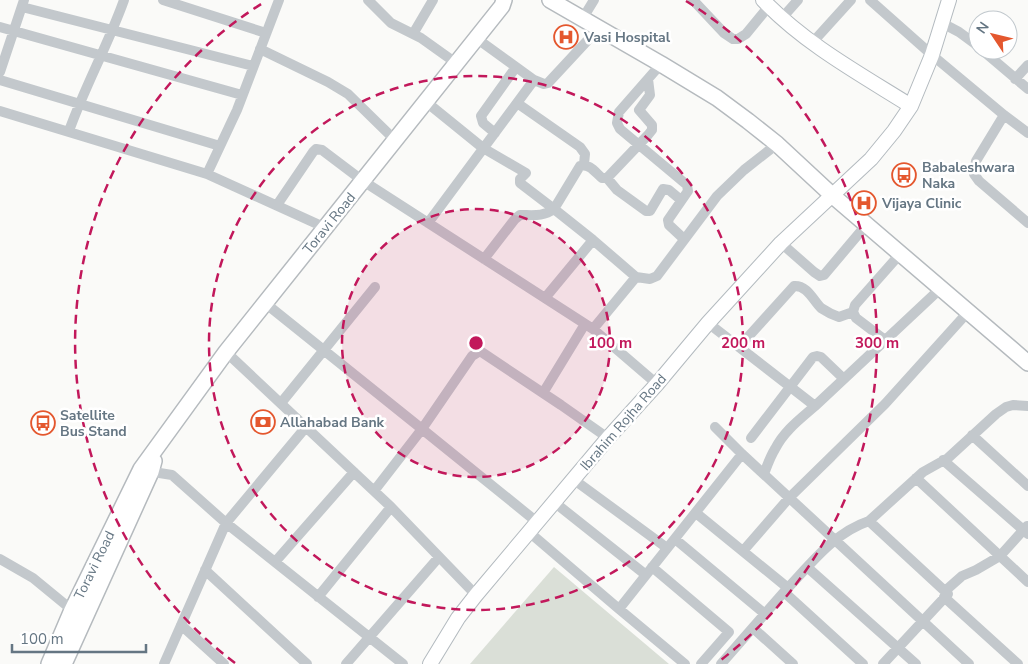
<svg xmlns="http://www.w3.org/2000/svg" width="1028" height="664" font-family="'Nunito Sans',sans-serif">
	<rect width="100%" height="100%" fill="#fafaf8"/>
	<path fill="#dadfd7" d="M554,567L669,664H470Z"/>
	<g fill="none" stroke-linecap="round" stroke-linejoin="round">
		<g stroke="#b3babf" stroke-width="16">
			<path id="secondary" d="M763,0C805,44 860,74 911,106
				M430,664L458,618L476,595L608,438L657,384L708,323L781,243L871,159L894,131L911,106L932,55L949,0"/>
		</g>
		<g stroke="#b5babe" stroke-width="18">
			<path id="primary" d="M550,0L661,64L717,98L748,121L777,144L833,196L1028,363
				M49,664L72,610L141,469L226,352L502,6L504,0
				M64,664L151,472L154,461"/>
		</g>
		<path stroke="#c3c8cc" stroke-width="10" d="M163,0L266,33
			M368,0L391,23L421,38L456,63
			M693,0L724,33L733,39H738L746,34L769,6
			M870,0L932,55L1004,115L1028,133
			M22,7L253,66
			M583,18L594,0
			M782,18L798,0
			M942,23L959,32L978,46
			M0,27L242,95
			M413,34L433,0
			M476,38L534,80L544,84L548,83L600,27
			M812,43L851,0
			M260,49L328,82L348,94L395,140
			M982,50L1028,89
			M661,64L619,112L617,123L620,129L687,185L688,191L668,220L669,225L684,239
			M0,72L24,0
			M1015,79L1028,65
			M0,80L220,146
			M425,101L483,148L526,173L520,179V183L554,209L580,166C589,163 595,172 602,178H607L648,135L652,130V125L639,110L650,95L648,79
			M517,103L580,147L585,154L584,164
			M0,111L207,174L326,228
			M1004,115L976,161L974,174L979,181L1028,223
			M69,131C85,86 108,45 124,0
			M495,133L483,123L481,116L516,67
			M207,174L237,110L279,0
			M607,178L617,190L646,211H650L663,189L669,190L681,200
			M277,205L313,152L316,149L322,150L363,181L593,329L657,384
			M428,223L534,80
			M781,243L814,272L820,276L824,275L867,224
			M484,259L515,219L520,215C533,215 543,217 554,209L593,240L636,277L593,329
			M636,277L650,279L657,276L717,196L744,170L777,144
			M545,298L593,240
			M265,303L422,429L472,356L480,351L561,405L608,438
			M708,323L815,406L941,288
			M885,340L856,318L853,312L855,305L901,253
			M739,347L794,286C807,285 813,300 821,308C827,312 833,315 839,317L853,312
			M226,352L391,507L476,595
			M543,393L585,324
			M281,403L375,287
			M715,427L742,454L969,664
			M972,435L1028,486
			M751,438L813,357L817,356L821,357L844,379
			M943,460L1028,534
			M147,471L172,475L226,523L403,664
			M764,474C767,466 770,457 775,449C784,431 800,419 815,406
			M916,478L1028,582
			M573,479L667,548
			M374,491L422,429L537,522
			M554,502L646,575
			M696,513L788,588
			M869,521L923,472L948,458L996,414L1006,407L1013,405L1028,406
			M529,532L619,609L742,454
			M675,539L765,614
			M743,551L789,498L885,404L968,312
			M0,559L33,578L72,610
			M275,562L354,472
			M652,567L729,632L701,664
			M807,567L916,664
			M205,570L307,664
			M945,591L962,576L976,570L1000,556L1027,526
			M318,597L391,507
			M944,597L1018,664
			M619,609L685,664
			M181,625L224,664
			M753,628L793,664
			M164,664L226,523L306,427
			M346,664L439,557
			M721,664L784,592
			M863,664L784,592C810,565 833,533 869,521L948,594L883,664"/>
		<use href="#secondary" stroke="#fff" stroke-width="14"/>
		<use href="#primary" stroke="#fff" stroke-width="15"/>
	</g>
	<circle cx="476" cy="343" r="134" fill="#c2185b" fill-opacity=".12"/>
	<g fill="none" stroke="#c2185b" stroke-width="2.5" stroke-dasharray="9 6">
		<circle cx="476" cy="343" r="134"/>
		<circle cx="476" cy="343" r="267"/>
		<path d="M235 663A401 401 0 0 1 266 1M686 1A401 401 0 0 1 717 663"/>
	</g>
	<defs>
		<g id="hospital-ring" transform="scale(1.25)"><circle r="9.5" fill="#fff" stroke="#e4572e" stroke-width="1.5"/><path d="M-5-5h3v3.5h4V-5h3V5h-3V1.5h-4V5h-3Z" fill="#e4572e"/></g>
		<g id="bus-ring" transform="scale(1.25)"><circle r="9.5" fill="#fff" stroke="#e4572e" stroke-width="1.5"/><path d="M-5-6H5V4H4V6H2V4H-2V6H-4V4H-5ZM-3.5-4V0h7V-4ZM-3.5 1.2v1.5H-2V1.2ZM2 1.2v1.5H3.5V1.2Z" fill="#e4572e"/></g>
		<g id="bank-ring" transform="scale(1.25)"><circle r="9.5" fill="#fff" stroke="#e4572e" stroke-width="1.5"/><path d="M-6-4H6V4H-6ZM0-2.3a2.3 2.3 0 1 0 0 4.6a2.3 2.3 0 1 0 0-4.6Z" fill="#e4572e"/></g>
	</defs>
	<g fill-rule="evenodd">
		<use href="#hospital-ring" x="566" y="37"/>
		<use href="#bus-ring" x="904" y="175"/>
		<use href="#hospital-ring" x="864" y="203"/>
		<use href="#bank-ring" x="263" y="422"/>
		<use href="#bus-ring" x="43" y="423"/>
	</g>
	<g text-anchor="middle" stroke-width="5" stroke-linejoin="round" paint-order="stroke">
		<g font-size="14" font-weight="bold" fill="#657683" stroke="#fff" text-anchor="start">
			<text x="584" y="42">Vasi Hospital</text>
			<text x="922" y="172">Babaleshwara<tspan x="922" dy="16">Naka</tspan></text>
			<text x="882" y="208">Vijaya Clinic</text>
			<text x="60" y="420">Satellite<tspan x="60" dy="16">Bus Stand</tspan></text>
			<text x="280" y="427">Allahabad Bank</text>
		</g>
		<g font-size="14" fill="#657683" stroke="#fff">
			<text transform="translate(329 223) rotate(-51)" y="5">Toravi Road</text>
			<text transform="translate(623 422) rotate(-49)" y="5">Ibrahim Rojha Road</text>
			<text transform="translate(94 565) rotate(-64)" y="5">Toravi Road</text>
		</g>
	</g>
	<circle cx="476" cy="343" r="8" fill="#c2185b" stroke="#fff" stroke-width="2.5"/>
	<g font-size="15" text-anchor="middle" font-weight="bold" fill="#c2185b" stroke="#fff" stroke-width="5" stroke-linejoin="round" paint-order="stroke">
		<text x="610" y="348">100 m</text>
		<text x="743" y="348">200 m</text>
		<text x="877" y="348">300 m</text>
	</g>
	<g transform="translate(993 35) rotate(305)"><circle r="24" fill="#ffffff" stroke="#c1c8cd"/>
	<path d="M0-4L9 19L0 12L-9 19Z" fill="#e4572e"/>
	<text y="-8" font-size="14" font-weight="bold" text-anchor="middle" fill="#657683">N</text>
	</g>
	<path d="M12 644v8h134v-8" fill="none" stroke="#657683" stroke-width="2.5"/>
	<text x="20" y="644" font-size="15" fill="#657683" stroke="#ffffff" stroke-width="4" paint-order="stroke">100 m</text>
</svg>
